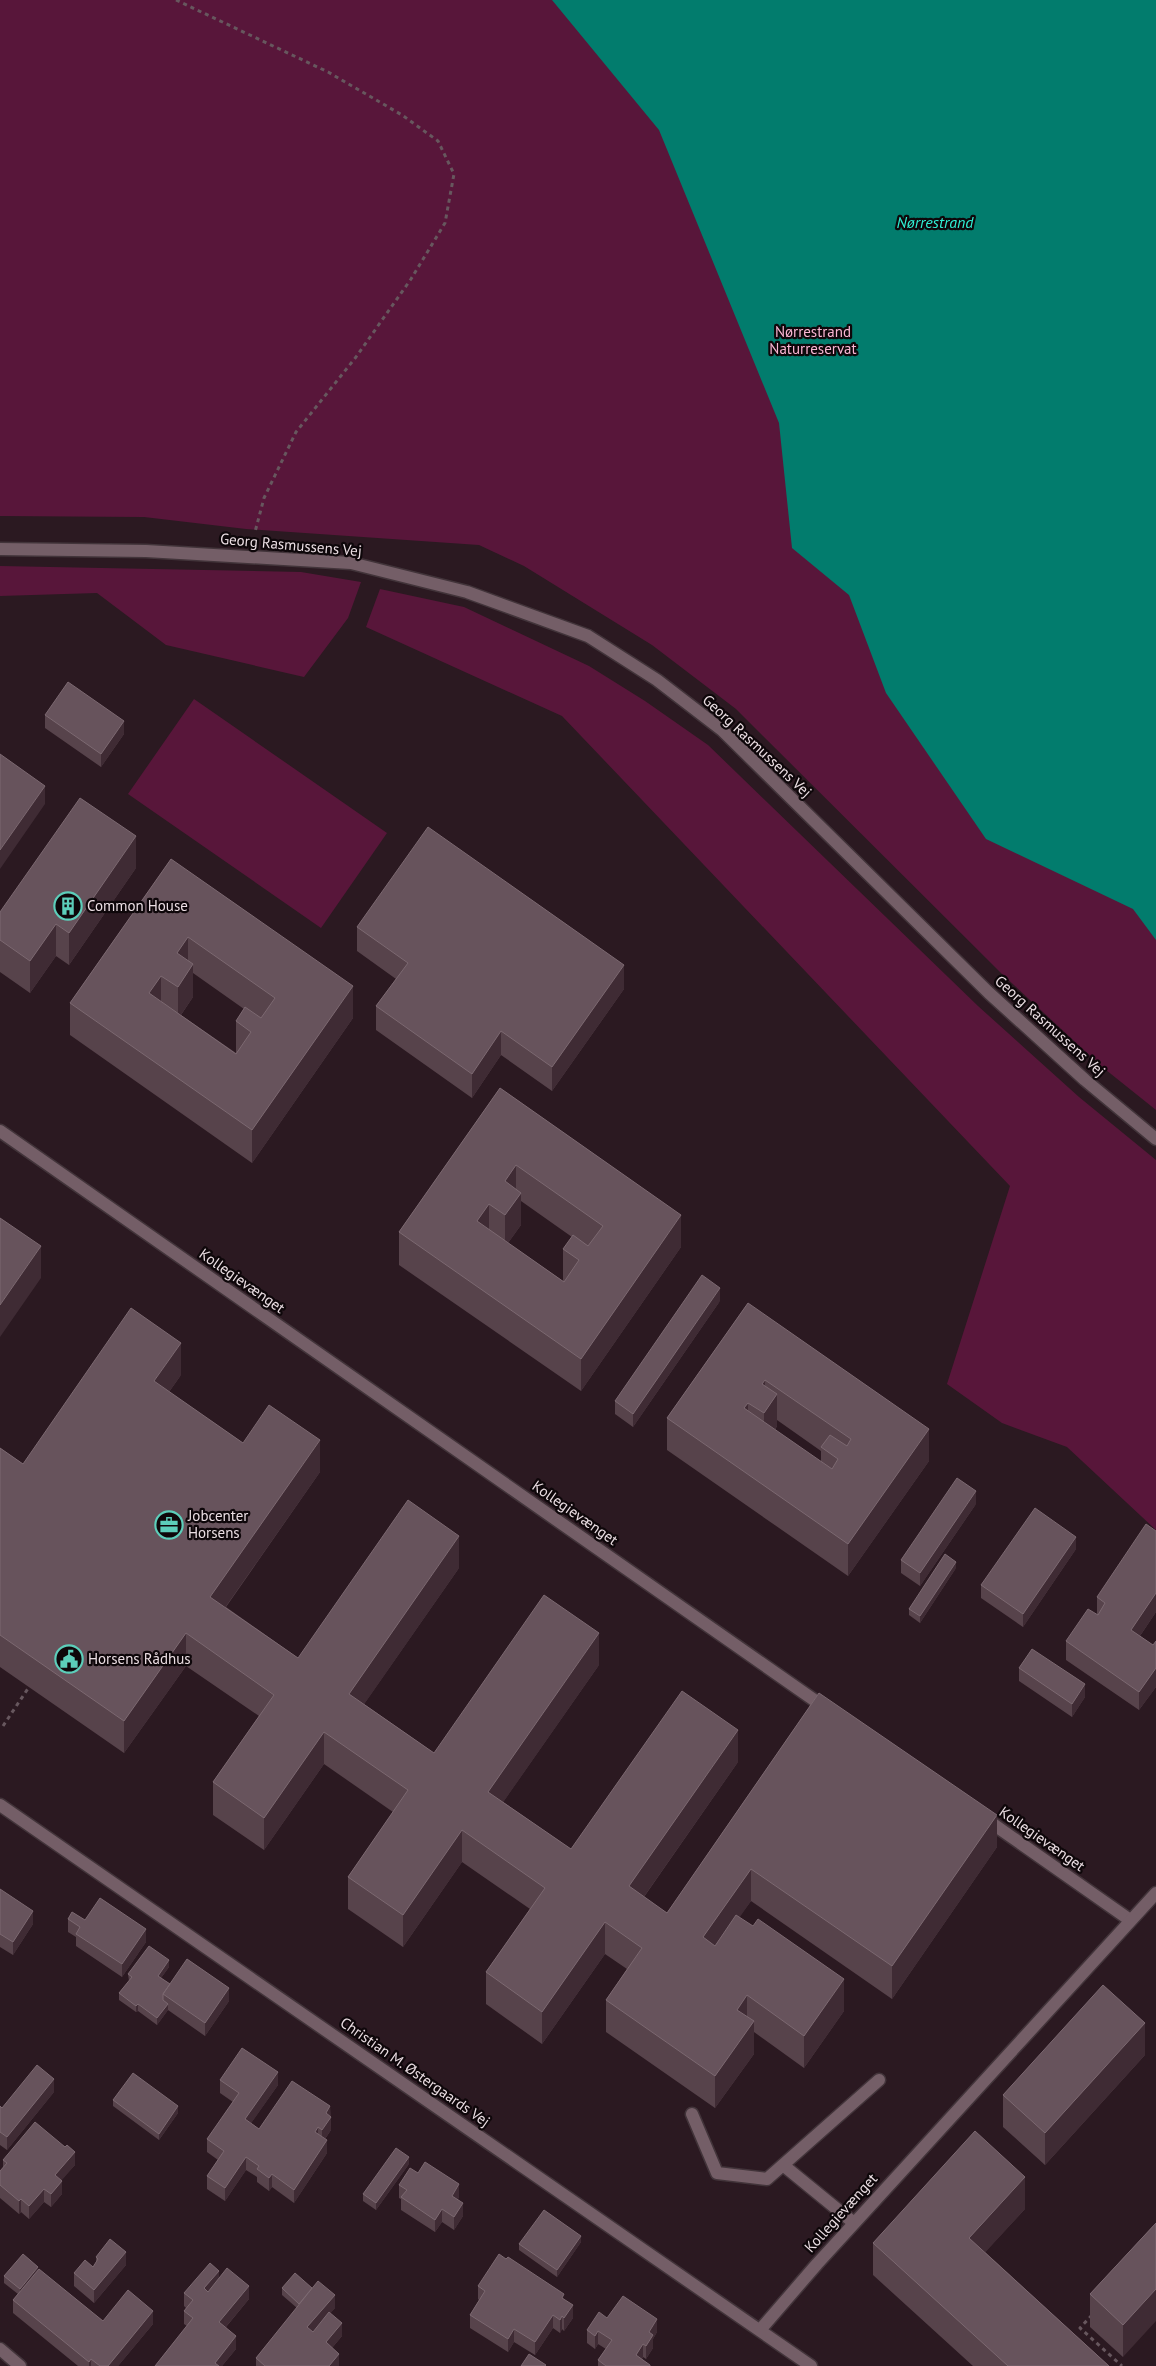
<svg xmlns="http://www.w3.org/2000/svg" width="1156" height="2366" font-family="'PT Sans',sans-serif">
	<rect width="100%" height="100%" fill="#2b1921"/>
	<path fill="#58163a" d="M0,0H1156V1110L1101,1066L1002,974L736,709L652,645L524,566L479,545L246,529L144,517L0,516Z
		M0,566L301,572L361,582L348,618L304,677L166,645L97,593L0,596Z
		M380,589L464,607L589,666L645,701L708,745L978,1006L1079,1097L1156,1160V1530L1067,1447L1002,1423L947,1384L1010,1186L562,716L366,627Z
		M194,699L387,833L321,928L128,794Z"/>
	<path fill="#027c6d" d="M552,0H1156V940L1133,909L986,839L886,693L849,595L792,548L779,423L659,130Z"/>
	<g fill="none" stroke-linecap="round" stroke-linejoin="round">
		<g stroke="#42343a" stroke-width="15">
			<path id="lane" d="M0,1131L827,1709
				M983,1817L1130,1920
				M692,2114L717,2173L767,2179L879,2080
				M783,2165L854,2223"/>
		</g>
		<g stroke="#42343a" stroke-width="15">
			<path id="street" d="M0,549L146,551L351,563L467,592L588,636L657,680L722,730L989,993L1085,1080L1156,1139
				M0,1805L811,2366
				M760,2330L817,2264L1156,1893
				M0,2349L20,2366"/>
		</g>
		<path stroke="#67575e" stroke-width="3" stroke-dasharray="4 4" stroke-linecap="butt" d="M176,0L328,72L402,115L438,141L454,174L445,223L411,279L356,357L296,432L264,498L255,532
			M3,1726L29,1687
			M1092,2315L1080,2328L1122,2366"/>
		<use href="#lane" stroke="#745e67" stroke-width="12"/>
		<use href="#street" stroke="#745e67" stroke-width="12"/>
	</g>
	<path fill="#57434b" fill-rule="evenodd" d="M45,715L124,734L101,767L45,728Z
		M171,859L353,1018L252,1163L70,1035V1003ZM193,973L244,1009L236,1021V1053L181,1015L193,997Z
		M136,868L69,965L56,956L30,993L0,972V912Z
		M357,927L624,989L552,1091L501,1055L472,1098L376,1030V1006L396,979L357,951Z
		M500,1088L681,1247L581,1391L399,1265V1232ZM521,1201L572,1237L563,1249V1281L508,1243L521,1225Z
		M720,1301L633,1427L615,1414V1401Z
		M748,1303L929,1461L848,1576L667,1450V1418ZM777,1420L821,1451V1462L775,1430L777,1426Z
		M181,1375L169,1392L243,1443L320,1472L226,1607L298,1658L459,1568L364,1704L434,1753L599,1665L503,1802L571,1849L738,1762L644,1897L667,1913L819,1693L997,1847L892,1999L751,1901L739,1917L844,2011L804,2068L754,2032V2054L715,2108L606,2032V2000L627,1969L605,1954L542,2044L486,2004V1972L530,1909L462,1862L403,1947L348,1909V1877L393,1812L324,1764L264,1850L213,1815V1782L259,1716L186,1666L124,1753L0,1667V1448L23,1464Z
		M976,1504L920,1586L901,1573V1560Z
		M1156,1531V1612L1140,1636L1153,1645L1156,1641V1687L1139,1710L1066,1660V1641L1097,1615V1597Z
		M1076,1549L1023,1627L981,1598V1585Z
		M956,1568L920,1623L909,1615V1609Z
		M1019,1668L1085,1697L1072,1717L1019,1681Z
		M0,1889L33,1924L13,1955L0,1947Z
		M68,1919L146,1942L122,1977L76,1946V1937L68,1932Z
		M169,1967L161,1978L170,1984L229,2001L205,2036L168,2010L157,2025L138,2011L136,2012L119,2000V1993L129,1981L128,1974Z
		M1145,2055L1045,2165L1003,2127V2095Z
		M220,2080L278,2085L251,2123L259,2129L330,2106L331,2130L325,2139L327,2153L294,2203L272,2187L269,2191L257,2182V2177L246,2170L225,2201L207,2189V2176L218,2160L207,2152V2139L233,2102L220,2093Z
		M54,2092L7,2150L0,2145V2106L2,2108Z
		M113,2100L178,2113L159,2140L113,2106Z
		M3,2160L75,2165L61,2180L62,2194L51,2207L44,2202L29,2219L21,2212L19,2214L0,2198V2171L3,2168Z
		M409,2164L376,2210L363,2201V2194Z
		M399,2185L459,2197L458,2199L463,2216L454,2230L442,2222L435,2232L401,2210V2199L399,2198Z
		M1025,2209L985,2252L1109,2366H973L873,2275V2243Z
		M1156,2223L1123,2357L1090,2327V2294Z
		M581,2242L557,2277L519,2250V2244Z
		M96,2257L126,2265L94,2303L74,2286V2273L93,2267L96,2263Z
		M506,2259L564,2299L573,2318L564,2331L562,2329L560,2333L553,2328L535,2355L514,2342L508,2352L470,2328V2315L479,2300L478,2299V2286Z
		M38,2270L103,2321L153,2324L118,2366H78L13,2313V2300L18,2294L4,2283V2276Z
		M219,2278L249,2299L226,2327L236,2349L222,2366H155L187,2326L184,2324V2311L186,2308L184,2306V2293Z
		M282,2288L335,2308L330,2313L342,2336L332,2348L339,2366H256V2358L297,2308L282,2295Z
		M587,2330L657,2332L653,2339V2348L646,2359L643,2357L642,2359L650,2366H598V2360L606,2349L598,2344L595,2349L587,2343Z"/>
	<path fill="#3f2b34" d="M124,721V734L101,767V754Z
		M45,786V804L0,869V850Z
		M136,836V868L69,965V933Z
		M56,924V956L30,993V961Z
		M188,937V970L177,953Z
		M193,964V997L178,1019V987Z
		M624,965V989L552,1091V1067Z
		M161,976V1008L149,993Z
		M353,986V1018L252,1163V1130Z
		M501,1031V1055L472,1098V1074Z
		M516,1165V1197L505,1181Z
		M521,1193V1225L505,1247V1215Z
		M489,1204V1236L477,1221Z
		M681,1215V1247L581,1391V1359Z
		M41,1246V1278L0,1337V1305Z
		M720,1288V1301L633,1427V1414Z
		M181,1343V1375L154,1413V1381Z
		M765,1380V1412L777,1394V1426L764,1446V1413L762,1384Z
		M748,1403V1435L744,1408Z
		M929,1429V1461L848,1576V1544Z
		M320,1440V1472L210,1629V1597Z
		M976,1491V1504L920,1586V1573Z
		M459,1536V1568L349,1726V1694Z
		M1076,1537V1549L1023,1627V1614Z
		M956,1562V1568L920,1623V1616Z
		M1156,1593V1612L1131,1649V1630Z
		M186,1633V1666L124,1753V1721Z
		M599,1633V1665L488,1824V1792Z
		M1156,1668V1687L1139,1710V1692Z
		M1085,1684V1697L1072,1717V1704Z
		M738,1730V1762L629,1918V1886Z
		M324,1732V1764L264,1850V1818Z
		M997,1815V1847L892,1999V1966Z
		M462,1830V1862L403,1947V1915Z
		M751,1869V1901L703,1970V1937Z
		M33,1911V1924L13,1955V1942Z
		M605,1922V1954L542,2044V2012Z
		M146,1929V1942L122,1977V1964Z
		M169,1960V1967L158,1982V1976Z
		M844,1979V2011L804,2068V2036Z
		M229,1988V2001L205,2036V2023Z
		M747,1995V2028L737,2010Z
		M138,2004V2011L136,2012V2006Z
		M168,2004V2010L157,2025V2018Z
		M754,2021V2054L715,2108V2076Z
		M1145,2023V2055L1045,2165V2133Z
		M278,2072V2085L245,2132V2119Z
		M54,2079V2092L7,2150V2137Z
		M178,2106V2113L159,2140V2134Z
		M330,2106L331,2130L322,2143V2130L326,2113Z
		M318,2127V2140L315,2132Z
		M327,2140V2153L294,2203V2190Z
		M75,2152V2165L55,2188V2175Z
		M246,2157V2170L225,2201V2188Z
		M409,2157V2164L376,2210V2203Z
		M272,2174V2187L269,2191V2178Z
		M1025,2177V2209L969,2270V2238Z
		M62,2181V2194L51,2207V2194Z
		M459,2184V2197L452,2209V2196Z
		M44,2189V2202L29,2219V2206Z
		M21,2199V2212L19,2214V2201Z
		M463,2203V2216L454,2230V2217Z
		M442,2209V2222L435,2232V2220Z
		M581,2236V2242L557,2277V2270Z
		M126,2252V2265L94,2303V2290Z
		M38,2267V2274L20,2296V2289Z
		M219,2271V2284L204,2301V2288Z
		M249,2286V2299L219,2335V2322Z
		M1156,2289V2321L1123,2357V2325Z
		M335,2295V2308L307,2340V2327Z
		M573,2305V2318L564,2331V2318Z
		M153,2311V2324L118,2366H108Z
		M553,2315V2328L535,2355V2342Z
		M562,2316V2329L560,2333V2320Z
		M657,2319V2332L653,2339V2348L646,2359V2346L649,2332Z
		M342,2323V2336L326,2355V2342Z
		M514,2329V2342L508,2352V2339Z
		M598,2331V2344L595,2349V2336Z
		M236,2336V2349L222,2366H215V2363Z
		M643,2344V2357L637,2366L636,2355Z
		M339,2354V2366H329Z
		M91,2359V2366H89V2362Z"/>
	<path fill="#67535c" stroke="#7c6971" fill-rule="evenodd" d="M68,682L124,721L101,754L45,715Z
		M0,754L45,786L0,850Z
		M80,798L136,836L69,933L56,924L30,961L0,940V912Z
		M428,827L624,965L552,1067L501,1031L472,1074L376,1006L408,963L357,927Z
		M171,859L353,986L252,1130L70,1003ZM188,937L275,998L261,1018L245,1007L236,1021L251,1032L236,1054L149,993L161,976L178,987L193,964L177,953Z
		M500,1088L681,1215L581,1359L399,1232ZM516,1165L603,1226L588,1246L573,1235L563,1249L579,1260L564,1282L477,1221L489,1204L505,1215L521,1193L505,1181Z
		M0,1218L41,1246L0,1305Z
		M702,1275L720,1288L633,1414L615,1401Z
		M748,1303L929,1429L848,1544L667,1418ZM765,1380L851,1439L847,1446L830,1435L821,1447L838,1459L832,1469L744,1408L748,1403L764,1413L777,1394L762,1384Z
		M131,1308L181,1343L154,1381L243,1443L269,1405L320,1440L210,1597L298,1658L408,1500L459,1536L349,1694L434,1753L544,1595L599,1633L488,1792L571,1849L682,1691L738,1730L629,1886L667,1913L819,1693L997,1815L892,1966L751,1869L703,1937L715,1946L736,1915L753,1926L758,1919L844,1979L804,2036L747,1995L737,2010L754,2021L715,2076L606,2000L642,1948L605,1922L542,2012L486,1972L545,1888L462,1830L403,1915L348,1877L408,1790L324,1732L264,1818L213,1782L274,1695L186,1633L124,1721L0,1635V1448L23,1464Z
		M957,1478L976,1491L920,1573L901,1560Z
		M1035,1508L1076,1537L1023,1614L981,1585Z
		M1146,1524L1156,1531V1593L1131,1630L1153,1645L1156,1641V1668L1139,1692L1066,1641L1088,1609L1098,1615L1105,1603L1097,1597Z
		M945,1554L956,1562L920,1616L909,1609Z
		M1032,1649L1085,1684L1072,1704L1019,1668Z
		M0,1889L33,1911L13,1942L0,1934Z
		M100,1898L146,1929L122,1964L76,1934L80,1927L68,1919L72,1912L85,1920Z
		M149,1946L169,1960L158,1976L170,1984L163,1994V2000L168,2004L157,2018L138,2004L136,2006L119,1993L132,1977L128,1974Z
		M187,1959L229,1988L205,2023L163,1994Z
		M1103,1985L1145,2023L1045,2133L1003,2095Z
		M242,2048L278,2072L245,2119L259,2129L292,2081L330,2106L326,2113L331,2117L322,2130L318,2127L315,2132L327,2140L294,2190L272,2174L269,2178L257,2169L259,2166L246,2157L225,2188L207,2176L224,2151L207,2139L239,2093L220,2080Z
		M37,2065L54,2079L7,2137L0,2132V2106L2,2108Z
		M133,2073L178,2106L159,2134L113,2100Z
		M35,2122L65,2147L67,2145L75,2152L55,2175L62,2181L51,2194L44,2189L29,2206L21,2199L19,2201L0,2185V2171L7,2163L3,2160Z
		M975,2131L1025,2177L969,2238L1109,2366H1008L873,2243Z
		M396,2148L409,2157L376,2203L363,2194Z
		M425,2162L459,2184L452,2196L463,2203L454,2217L442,2209L435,2220L401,2197L407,2190L399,2185L410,2168L418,2173Z
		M544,2210L581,2236L557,2270L519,2244Z
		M1156,2223V2289L1123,2325L1090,2294Z
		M110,2239L126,2252L94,2290L74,2273L85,2260L93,2267L98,2259L96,2257Z
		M23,2254L38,2267L20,2289L4,2276Z
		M499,2254L506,2259L508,2257L564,2294L562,2298L573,2305L564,2318L562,2316L560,2320L553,2315L535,2342L514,2329L508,2339L470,2315L485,2291L478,2286Z
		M210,2263L219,2271L204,2288L208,2292L227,2268L249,2286L219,2322L236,2336L215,2363L219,2366H155L193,2318L184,2311L193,2300L184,2293Z
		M39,2269L103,2321L128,2290L153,2311L108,2366H100L91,2359L89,2362L13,2300Z
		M295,2273L312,2288L299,2304L282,2288Z
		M318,2281L335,2295L307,2327L313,2332L329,2312L342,2323L326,2342L339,2354L329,2366H265L256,2358Z
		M623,2296L657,2319L649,2332L653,2335L646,2346L643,2344L636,2355L650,2365V2366H606L598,2360L612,2340L598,2331L595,2336L587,2330L599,2312L607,2318Z
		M529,2354L546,2365L545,2366H521Z"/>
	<defs>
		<g id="building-ring" transform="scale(1.4375)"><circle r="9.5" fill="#0e070a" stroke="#5cceba" stroke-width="1.5"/><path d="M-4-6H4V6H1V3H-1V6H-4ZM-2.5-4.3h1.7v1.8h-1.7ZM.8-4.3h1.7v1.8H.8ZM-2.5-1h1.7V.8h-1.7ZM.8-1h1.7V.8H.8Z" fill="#5cceba"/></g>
		<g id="office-ring" transform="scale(1.4375)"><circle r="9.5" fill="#0e070a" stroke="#5cceba" stroke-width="1.5"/><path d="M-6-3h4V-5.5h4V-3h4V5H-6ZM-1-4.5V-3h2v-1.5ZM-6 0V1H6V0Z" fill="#5cceba"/></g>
		<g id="civic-ring" transform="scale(1.4375)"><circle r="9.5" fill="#0e070a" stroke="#5cceba" stroke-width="1.5"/><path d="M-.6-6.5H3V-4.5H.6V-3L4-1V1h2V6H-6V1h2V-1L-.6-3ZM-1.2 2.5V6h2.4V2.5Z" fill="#5cceba"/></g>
	</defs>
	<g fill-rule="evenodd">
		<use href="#building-ring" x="68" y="906"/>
		<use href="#office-ring" x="169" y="1525"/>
		<use href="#civic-ring" x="69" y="1659"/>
	</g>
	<g text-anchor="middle" stroke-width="4.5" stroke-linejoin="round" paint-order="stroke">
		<g font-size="15" fill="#fbb6d4" stroke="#0e070a">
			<text x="813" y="337">Nørrestrand<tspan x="813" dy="17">Naturreservat</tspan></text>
		</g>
		<g font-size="15" fill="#ebdee3" stroke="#0e070a">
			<text transform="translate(291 545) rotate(5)" y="5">Georg Rasmussens Vej</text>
			<text transform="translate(757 746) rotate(43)" y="5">Georg Rasmussens Vej</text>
			<text transform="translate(1050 1026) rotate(42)" y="5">Georg Rasmussens Vej</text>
			<text transform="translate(242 1281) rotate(35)" y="5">Kollegievænget</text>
			<text transform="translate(575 1513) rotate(35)" y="5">Kollegievænget</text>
			<text transform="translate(1042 1839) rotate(35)" y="5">Kollegievænget</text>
			<text transform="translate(415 2072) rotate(35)" y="5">Christian M. Østergaards Vej</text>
			<text transform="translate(841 2213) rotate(-48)" y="5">Kollegievænget</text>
		</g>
		<g font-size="15" fill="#ebdee3" stroke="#0e070a" text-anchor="start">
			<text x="87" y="911">Common House</text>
			<text x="188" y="1521">Jobcenter<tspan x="188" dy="17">Horsens</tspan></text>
			<text x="88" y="1664">Horsens Rådhus</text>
		</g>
		<g font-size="16" font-style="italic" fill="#2ff0d5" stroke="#0e070a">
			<text x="935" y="228">Nørrestrand</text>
		</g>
	</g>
</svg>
